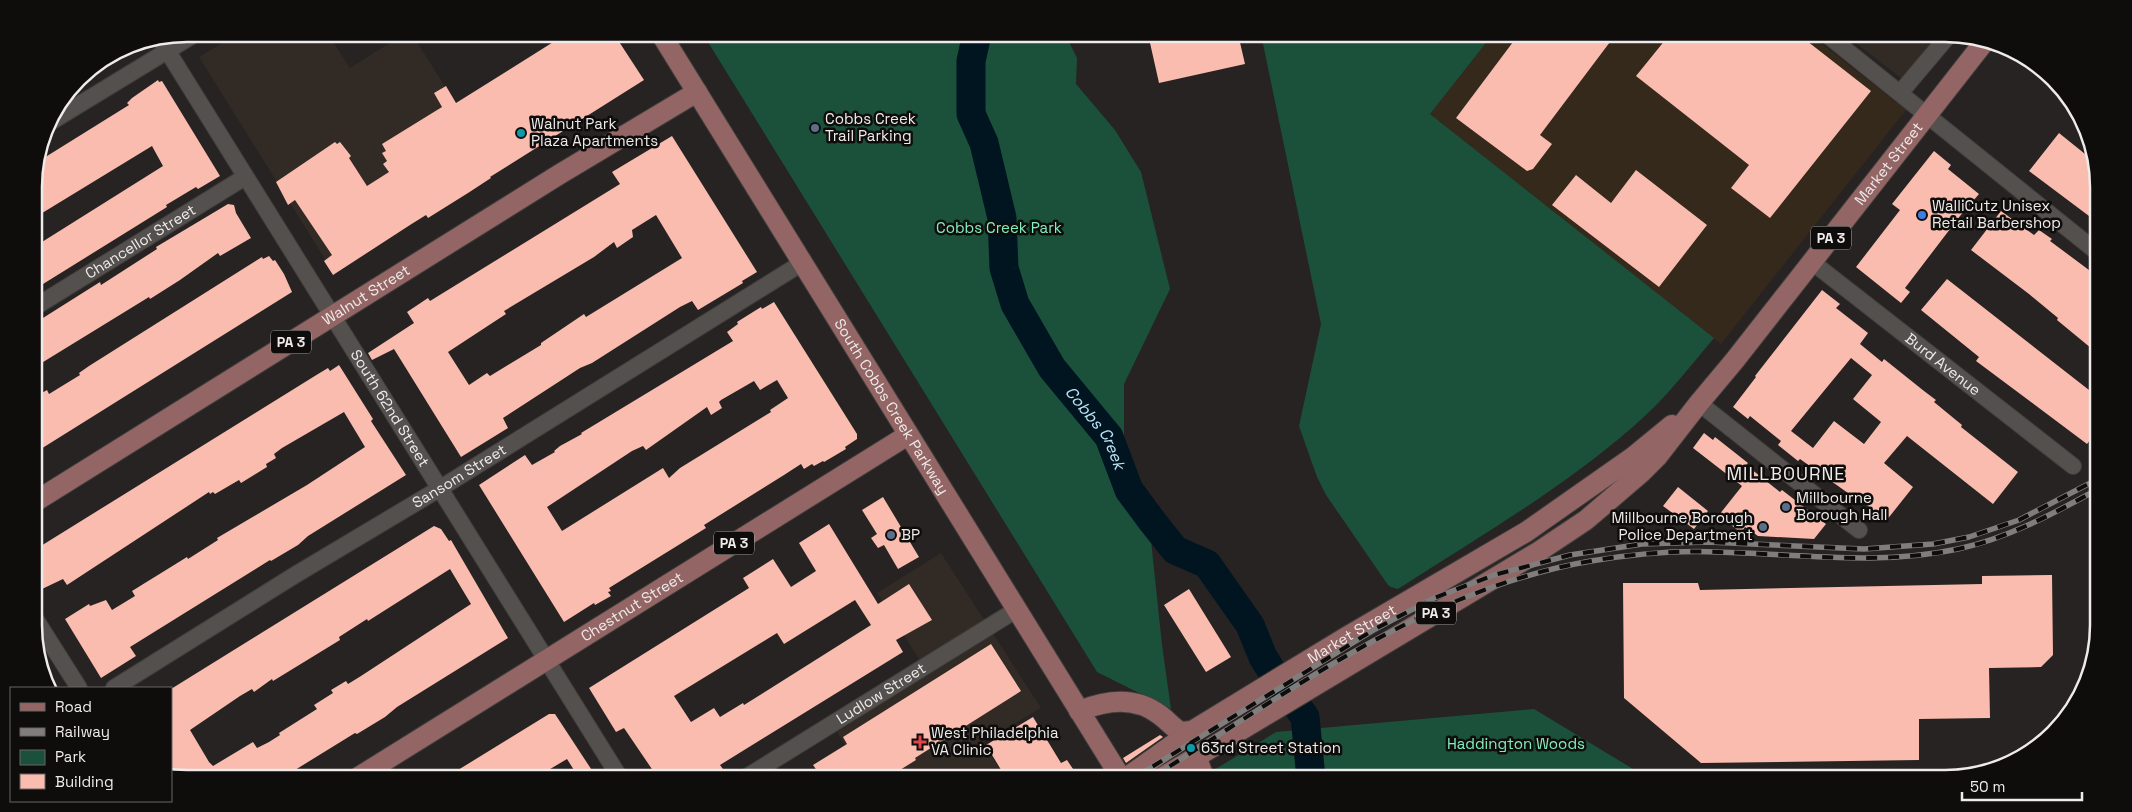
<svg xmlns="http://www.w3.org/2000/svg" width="2132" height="812" font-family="'Space Grotesk',sans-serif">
	<rect width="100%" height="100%" fill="#262322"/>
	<path fill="#322a25" d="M237,34H328L350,68L404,34H412L497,169L333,272L199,57Z
		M1847,34H1941L1901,78L1845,35Z
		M941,553L1041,708L983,742L1005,778H865L837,732L928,673L877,593Z"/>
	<path fill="#35291b" d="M1493,34H1809L1906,110L1721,344L1430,114Z"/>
	<path fill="#1b513b" d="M703,34H1065L1077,58L1076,84L1115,130L1141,172L1170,289L1124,384V456L1148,512L1162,645L1171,709L1097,672Z
		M1261,34H1493L1430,114L1714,338C1689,368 1665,399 1635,425C1563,488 1479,537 1398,589L1391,587L1388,585L1326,495L1317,477L1299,426L1321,324Z
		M1534,709L1648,778H1201L1276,732Z"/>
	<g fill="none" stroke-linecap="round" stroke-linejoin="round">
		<path stroke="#001520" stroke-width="29" id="s1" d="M977,34L971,61V114L984,143L1002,218L1004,268L1015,304L1052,368L1109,437L1129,490L1152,521L1175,550L1207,564L1250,625L1263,657L1273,673L1305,717L1311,778"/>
	</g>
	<path fill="#f9bcae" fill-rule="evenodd" d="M566,34H614L644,80L490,177L491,178L468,193L428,218L426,215L410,225L333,275L324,261L332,255L295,200L288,205L276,182L335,142L337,144L340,142L351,156L349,158L367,186L389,172L383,164L387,161L382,153L386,151L382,144L442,107L434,93L446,86L456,103Z
		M1148,34H1238L1245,64L1159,83Z
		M1519,34H1616L1540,135L1552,144L1533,169L1527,171L1456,118Z
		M1670,34H1798L1871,91L1770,218L1731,188L1749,165L1636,76Z
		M158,80L159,82L162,81L220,176L198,189L196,187L166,205L167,207L35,289L34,247L163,166L152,146L34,218V178L39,161L129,105L127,103L132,98Z
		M2059,133L2095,162L2097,168V222L2029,171Z
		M672,136L757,272L742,281L743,283L698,310L692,301L680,307L592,363L580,368L503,418L508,428L461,457L394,349L372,360L368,353L414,323L407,312L428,298L430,301L620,184L612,172ZM656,215L682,258L586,317L584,314L541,343V345L490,376L487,373L469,385L448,352L506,314L504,311L594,257L614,242L617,248L633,237L632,230Z
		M1934,151L1951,165L1948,169L1979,194L1960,216L1905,288L1910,292L1901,303L1856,267L1900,210L1892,204Z
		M1636,170L1707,225L1659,287L1552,205L1576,175L1611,203Z
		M228,204L234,205L236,213L251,238L220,256L218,253L180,280L150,299L149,297L35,367V323L100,282L101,285L157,249L156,247Z
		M2001,211L2034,235L2039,230L2052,239L2050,241L2097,276V353L2057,320L2058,318L2029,294L1971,250Z
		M269,256L273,261L275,260L284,274L292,292L36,452L35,397L47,390L49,394L80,375L79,373L89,366L262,257L263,259Z
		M1947,279L2098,397V430L2087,444L1976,361L1979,357L1921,310Z
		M1822,290L1840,304L1836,308L1868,333L1860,344L1882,362L1884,359L1924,391L1936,400L1934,402L1962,425L1961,427L2018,472L1993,504L1907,436L1884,463L1913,487L1886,521L1856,496L1855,498L1800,459L1798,461L1778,445L1781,441L1750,416L1748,419L1733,407L1756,377L1755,376ZM1851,358L1872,375L1853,399L1881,422L1864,444L1834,421L1813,448L1791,431Z
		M774,302L857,434V439L845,447L846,449L824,462L823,461L814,466L812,464L804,469L801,464L784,475L704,525L706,528L609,588L611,591L608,592L611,596L595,605L594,603L564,622L479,485L525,455L532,465L555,452L554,451L560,446L582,434L581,433L733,341L727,332L738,324L737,322L761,307L762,309ZM777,380L788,398L770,410L771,412L680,468L669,478L663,468L562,531L547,507L632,451L643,446L646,450L707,407L711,415L722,408L719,402L721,400L754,381L760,390Z
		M339,365L373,419L371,421L406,475L308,536L298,545L271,561L270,560L130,647L136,656L101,678L65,619L89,604L90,606L106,600L112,610L135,596L132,591L187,557L188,559L218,540L217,538L307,485L365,447L344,412L282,448L274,454L276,458L266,464L267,467L241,483L239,480L215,494L213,492L210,494L209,492L67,585L63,579L42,589L36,579V549L318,374L328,368L330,371Z
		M1704,433L1713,440L1715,437L1748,463L1746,465L1780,492L1782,490L1826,524L1814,539L1758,536L1745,527L1741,533L1719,515L1742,486L1693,448Z
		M1678,487L1708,511L1694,529L1663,506Z
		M883,497L919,557L898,569L884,545L878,548L871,538L877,534L862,510Z
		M829,524L878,604L909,584L932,620L896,640L903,652L720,765L725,772L715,778H658L624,728L616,732L589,688L749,588L743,578L773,559L791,587L816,571L799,543ZM855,600L871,625L744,705L743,703L720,717L714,708L691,722L674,696L777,633L784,644Z
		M434,526L441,529L449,541L451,540L508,638L397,707L385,717L357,734L355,733L282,778H239L233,769L220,777L221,778H188L171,776V689ZM450,569L471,604L361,676L348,684L346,681L331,690L333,693L314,705L317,709L279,733L280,735L269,742L257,748L253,742L213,766L209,762L190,730L240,696L252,689L254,692L272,679L273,681L340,640L339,637L367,619L368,621Z
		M2052,575L2053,655L2041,667L1989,668L1990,718L1919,719V760L1701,763L1624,698L1623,583H1698L1700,590L1982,584V576Z
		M1189,589L1231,657L1206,672L1164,605Z
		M991,644L1021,691L915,758L916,760L887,778H822L813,765L847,744L843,737Z
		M549,714H555L597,778H579L567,759L535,778H445Z
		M1033,717L1061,763L1067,760L1079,778H1006L986,745Z
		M1160,735L1163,737L1126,763L1123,758Z"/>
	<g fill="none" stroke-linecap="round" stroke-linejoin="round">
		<g stroke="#403e3c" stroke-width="18">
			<g id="minor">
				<path d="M1826,34L2097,252"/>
				<path id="s2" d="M160,39L620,778"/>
				<path d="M1900,93L1949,35"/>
				<path d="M49,123L195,34"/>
				<path id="s3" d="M1812,262L2073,466"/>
				<path id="s4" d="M35,307L245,177"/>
				<path d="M1699,403L1859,530"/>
				<path d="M36,620L79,688"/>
				<path id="s5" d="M114,688L295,575L439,489L802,263"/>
				<path id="s6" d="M745,778L1016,610"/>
			</g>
		</g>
		<g stroke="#403e3c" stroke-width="22">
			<g id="major">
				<path id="s7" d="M661,34L1121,778"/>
				<path id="s8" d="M36,501L560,174L697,92"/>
				<path d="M1079,711C1107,700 1135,696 1160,715C1167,720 1173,728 1181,732L1192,731"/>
				<path d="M1197,758L1204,778"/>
				<path id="s9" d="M357,778L908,435"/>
				<path id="s10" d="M1126,778L1192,731L1348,636L1526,532L1633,457L1672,425"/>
				<path id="s11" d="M1161,778L1538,552L1586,520L1641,473L1657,457L1699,403L1735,360L1985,41"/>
			</g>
		</g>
		<use href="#minor" stroke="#54504e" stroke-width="16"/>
		<use href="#major" stroke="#936564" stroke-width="20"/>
		<g stroke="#807d7c" stroke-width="5.5">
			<path id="rail" d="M1134,778L1375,629L1434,598L1494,575L1570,555L1642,544L1708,542L1864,549L1933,544L1969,537L2019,520L2098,479
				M1151,778C1289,692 1426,589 1591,561C1633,554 1676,550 1718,552C1798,554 1879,566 1958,549C2008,538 2053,514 2098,489"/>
		</g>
		<use href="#rail" stroke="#0e0d0c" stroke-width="4" stroke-dasharray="11" stroke-linecap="butt"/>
	</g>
	<g fill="#5c6f8a" stroke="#0e0d0c" stroke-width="2">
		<circle cx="815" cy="128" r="5"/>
		<circle cx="1786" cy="507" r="5"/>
		<circle cx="1763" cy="527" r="5"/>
		<circle cx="891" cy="535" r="5"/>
	</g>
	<g fill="#0f9aa8" stroke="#0e0d0c" stroke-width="2">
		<circle cx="521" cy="133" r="5"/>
		<circle cx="1191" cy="748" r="5"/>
	</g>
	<circle fill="#3f7fe0" stroke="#0e0d0c" stroke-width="2" cx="1922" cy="215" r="5"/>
	<path fill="#e0444e" stroke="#0e0d0c" stroke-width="2" d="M917.5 734.5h5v5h5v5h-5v5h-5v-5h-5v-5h5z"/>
	<g text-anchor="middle" stroke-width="5" stroke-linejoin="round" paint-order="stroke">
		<g fill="#0e0d0c" stroke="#aba8a7" stroke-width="1">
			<rect x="1811" y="226.5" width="40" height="23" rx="4"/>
			<rect x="271" y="330.5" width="40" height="23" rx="4"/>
			<rect x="714" y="531.5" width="40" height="23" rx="4"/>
			<rect x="1416" y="601.5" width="40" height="23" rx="4"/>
		</g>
		<g font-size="14" font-weight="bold" fill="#eeebea">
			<text x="1831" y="243">PA 3</text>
			<text x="291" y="347">PA 3</text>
			<text x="734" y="548">PA 3</text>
			<text x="1436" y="618">PA 3</text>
		</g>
		<g font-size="15" fill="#eeebea" stroke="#0e0d0c" text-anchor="start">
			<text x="825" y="124">Cobbs Creek<tspan x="825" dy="17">Trail Parking</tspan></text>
			<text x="531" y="129">Walnut Park<tspan x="531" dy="17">Plaza Apartments</tspan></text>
			<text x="1932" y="211">WalliCutz Unisex<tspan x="1932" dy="17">Retail Barbershop</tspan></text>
			<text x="1796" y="503">Millbourne<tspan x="1796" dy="17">Borough Hall</tspan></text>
			<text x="1753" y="523" text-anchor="end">Millbourne Borough<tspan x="1753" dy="17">Police Department</tspan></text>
			<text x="901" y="540">BP</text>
			<text x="931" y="738">West Philadelphia<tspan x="931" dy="17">VA Clinic</tspan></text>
			<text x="1201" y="753">63rd Street Station</text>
		</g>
		<g font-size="15" fill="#eeebea" stroke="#0e0d0c">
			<text dy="5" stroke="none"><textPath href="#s11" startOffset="966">Market Street</textPath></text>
			<text dy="5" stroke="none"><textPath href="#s4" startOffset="124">Chancellor Street</textPath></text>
			<text dy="5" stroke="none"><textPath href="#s8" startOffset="389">Walnut Street</textPath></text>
			<text dy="5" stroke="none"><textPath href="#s3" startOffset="166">Burd Avenue</textPath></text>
			<text dy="5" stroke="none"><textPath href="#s7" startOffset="438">South Cobbs Creek Parkway</textPath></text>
			<text dy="5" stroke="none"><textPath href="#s2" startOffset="435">South 62nd Street</textPath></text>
			<text dy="5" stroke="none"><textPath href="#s5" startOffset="405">Sansom Street</textPath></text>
			<text dy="5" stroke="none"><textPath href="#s9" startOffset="324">Chestnut Street</textPath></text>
			<text dy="5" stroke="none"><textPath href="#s10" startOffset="268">Market Street</textPath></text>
			<text dy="5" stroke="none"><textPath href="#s6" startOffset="160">Ludlow Street</textPath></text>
		</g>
		<g font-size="15" fill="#82eebe" stroke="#0e0d0c">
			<text x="999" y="233">Cobbs Creek Park</text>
			<text x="1516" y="749">Haddington Woods</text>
		</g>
		<g font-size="16" font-style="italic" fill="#bee4f8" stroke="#0e0d0c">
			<text dy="6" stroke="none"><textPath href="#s1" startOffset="426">Cobbs Creek</textPath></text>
		</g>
		<g font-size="18" letter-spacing="1" fill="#eeebea" stroke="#0e0d0c">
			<text x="1786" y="480">MILLBOURNE</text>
		</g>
	</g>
	<path d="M0 0H2132V812H0ZM187 42H1945A145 145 0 0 1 2090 187V625A145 145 0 0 1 1945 770H187A145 145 0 0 1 42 625V187A145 145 0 0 1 187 42Z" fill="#0e0d0c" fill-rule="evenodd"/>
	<path fill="none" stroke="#eeebea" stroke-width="2.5" d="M187 42H1945A145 145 0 0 1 2090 187V625A145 145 0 0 1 1945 770H187A145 145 0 0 1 42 625V187A145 145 0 0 1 187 42Z"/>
	<rect x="10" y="687" width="162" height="115" fill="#0e0d0c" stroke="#686665"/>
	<rect x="20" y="703" width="25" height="8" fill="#936564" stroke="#686665"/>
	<text x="55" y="712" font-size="15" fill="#eeebea">Road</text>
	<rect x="20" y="728" width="25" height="8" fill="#807d7c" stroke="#686665"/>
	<text x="55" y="737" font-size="15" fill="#eeebea">Railway</text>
	<rect x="20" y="750" width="25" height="15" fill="#1b513b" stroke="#686665"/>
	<text x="55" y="762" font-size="15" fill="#eeebea">Park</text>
	<rect x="20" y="774" width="25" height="15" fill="#f9bcae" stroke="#686665"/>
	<text x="55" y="787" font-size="15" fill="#eeebea">Building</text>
	<path d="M1962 792v8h120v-8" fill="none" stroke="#eeebea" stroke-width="2.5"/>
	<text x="1970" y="792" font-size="15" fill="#eeebea" stroke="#0e0d0c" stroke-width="4" paint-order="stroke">50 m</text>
</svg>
